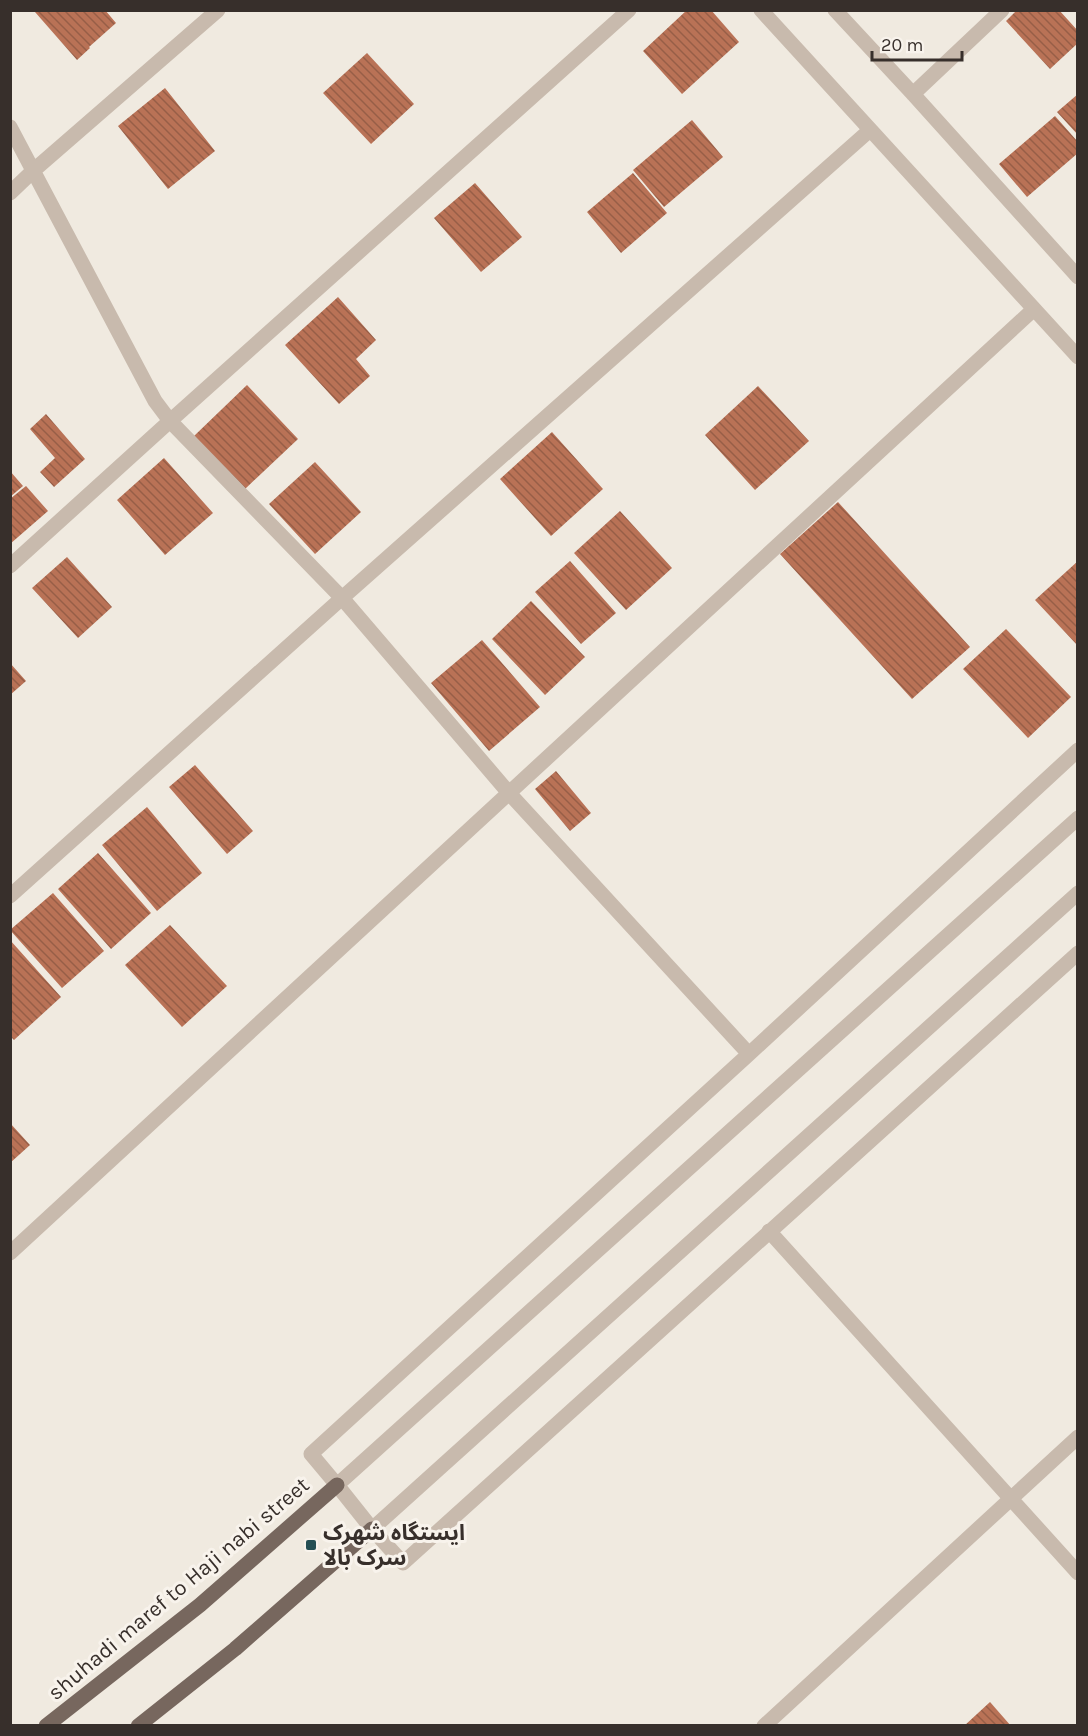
<svg xmlns="http://www.w3.org/2000/svg" width="1088" height="1736" font-family="Karla,'Noto Sans Arabic',sans-serif">
	<defs>
		<pattern id="building-back-hatch" width="6" height="6" patternUnits="userSpaceOnUse" patternTransform="scale(1.5)"><rect width="6" height="6" fill="#b97256"/><path d="M-1 5l2 2M0 0l6 6M5-1l2 2" fill="none" stroke="#975e47"/></pattern>
	</defs>
	<rect width="100%" height="100%" fill="#f0eae0"/>
	<path fill="url(#building-back-hatch)" d="M37,10H105L116,23L89,47L90,48L77,60L35,12Z
		M687,10H711L739,42L682,94L643,51Z
		M1017,10H1059L1078,31V43L1050,69L1006,21Z
		M367,53L414,104L371,144L323,93Z
		M165,88L215,151L168,189L118,126Z
		M1078,94V135L1057,112Z
		M1055,116L1078,142V153L1027,197L999,164Z
		M692,120L723,157L664,207L633,170Z
		M633,173L667,213L621,253L587,212Z
		M475,183L522,237L481,272L434,218Z
		M338,297L376,340L356,359L370,376L339,404L285,345Z
		M247,385L298,439L245,489L194,436Z
		M758,386L809,441L755,490L705,435Z
		M46,414L85,459L54,487L40,472L55,458L30,429Z
		M552,432L603,489L551,536L500,479Z
		M164,458L213,513L165,555L117,500Z
		M315,462L361,512L315,554L269,504Z
		M10,471L23,486L10,497Z
		M26,486L48,511L10,544V499Z
		M838,502L970,647L912,699L780,554Z
		M620,511L672,568L626,610L574,553Z
		M67,557L112,607L78,638L32,588Z
		M570,561L616,613L581,644L535,592Z
		M1078,561V646L1035,600Z
		M531,601L585,657L545,695L492,639Z
		M1006,629L1071,697L1028,738L963,669Z
		M482,640L540,707L489,751L431,683Z
		M10,663L26,681L10,695Z
		M195,765L253,831L227,854L169,787Z
		M556,771L591,813L570,831L535,789Z
		M147,807L202,873L157,911L102,845Z
		M98,853L151,913L111,949L58,889Z
		M53,893L104,951L62,988L10,930Z
		M170,925L227,986L182,1027L125,965Z
		M10,940L61,997L14,1040L10,1036Z
		M10,1123L30,1145L10,1163Z
		M990,1702L1011,1726H964Z"/>
	<g fill="none" stroke-linecap="round" stroke-linejoin="round">
		<path stroke="#c8baad" stroke-width="15" d="M761,10L1078,357
			M835,10L913,94L1078,277
			M913,94L1002,10
			M10,127L155,401L170,421L342,598L509,793L749,1054
			M10,193L34,170L218,10
			M10,566L170,421L629,10
			M1078,818L337,1485L372,1529L403,1563L1078,953
			M10,896L342,598L870,130
			M769,1231L1078,1573
			M10,1253L1034,309
			M337,1485L311,1454L749,1054L1078,750
			M372,1529L1078,893
			M764,1726L1078,1437"/>
		<path stroke="#77675e" stroke-width="15" d="M46,1726L200,1605L337,1485
			M138,1726L235,1649L372,1529"/>
	</g>
	<rect fill="#254f54" stroke="#f8f3ec" stroke-width="2" x="305" y="1539" width="12" height="12" rx="3"/>
	<g text-anchor="middle" stroke-width="6" stroke-linejoin="round" paint-order="stroke">
		<g font-size="22" font-weight="bold" fill="#372f2b" stroke="#f8f3ec" text-anchor="start">
			<text x="323" y="1540">ایستگاه شهرک<tspan x="323" dy="25">سرک بالا</tspan></text>
		</g>
		<g font-size="22" fill="#372f2b" stroke="#f8f3ec">
			<text transform="translate(178 1588) rotate(-40)" y="8">shuhadi maref to Haji nabi street</text>
		</g>
	</g>
	<rect width="1088" height="1736" fill="none" stroke="#372f2b" stroke-width="24"/>
	<path d="M872 51v9h90v-9" fill="none" stroke="#372f2b" stroke-width="3"/>
	<text x="881" y="51" font-size="18" fill="#372f2b" stroke="#f8f3ec" stroke-width="4.5" paint-order="stroke">20 m</text>
</svg>
